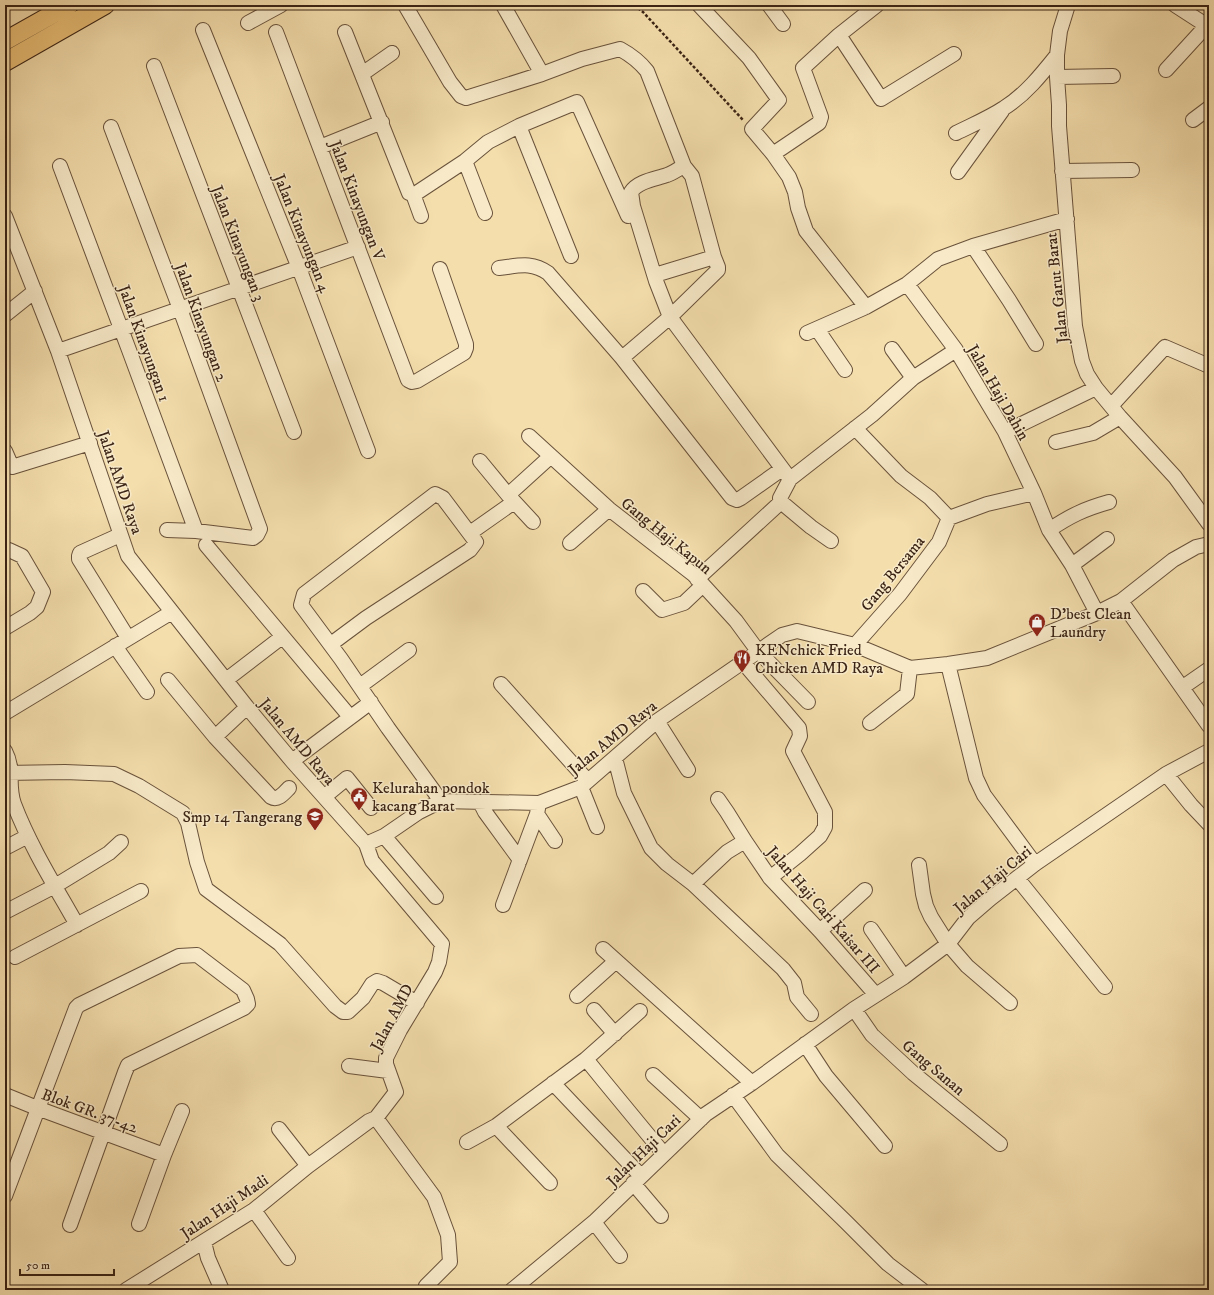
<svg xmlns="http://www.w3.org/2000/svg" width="1214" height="1295" font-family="'IM FELL DW Pica',serif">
	<rect width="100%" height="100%" fill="#f4deac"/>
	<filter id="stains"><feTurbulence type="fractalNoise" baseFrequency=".005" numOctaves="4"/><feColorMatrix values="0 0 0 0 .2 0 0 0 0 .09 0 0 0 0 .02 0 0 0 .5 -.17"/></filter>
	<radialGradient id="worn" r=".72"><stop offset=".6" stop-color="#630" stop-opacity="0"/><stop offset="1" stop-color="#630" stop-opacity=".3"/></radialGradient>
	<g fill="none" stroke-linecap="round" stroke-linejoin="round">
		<g stroke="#69523b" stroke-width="16">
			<path id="minor" d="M405,5L450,82L461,96L466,98L542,74L503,5
				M699,5L749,58L779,100L752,129L773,154L789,177L795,192L798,208L806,231L866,307
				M769,5L783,24
				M1068,5L1060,31L1057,55V77L1059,105V126L1075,326L1082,361L1087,374L1096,388L1120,417L1175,477L1209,524
				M1175,5L1209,27
				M248,23L281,5
				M203,30L299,268L368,451
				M276,32L408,380L412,382L417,381L464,353L466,348V344L440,269
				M345,32L409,193L415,194L465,161L488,142L519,126L577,102L628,216
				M839,35L881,99L954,54
				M154,66L294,432
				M1166,70L1209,23
				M362,74L392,53
				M1057,77L1113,76
				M1193,120L1209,108
				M519,126L571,256
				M111,127L180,309L260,529L257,535L253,538L196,531L167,530
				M956,133C972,125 989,118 1004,108C1025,95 1041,75 1057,55
				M320,147L382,122
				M773,154L819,123L821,117L803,68L839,35L877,5
				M465,161L485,213
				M60,166L129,350L196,531
				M684,166C678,169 673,173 667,175C656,179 638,181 631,192L633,206L656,281L670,317L790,479
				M1062,171L1132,170
				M958,172L1002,111
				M413,194L421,216
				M5,216L58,351L128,556L247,707L292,761L366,844L372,861L442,944L439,962L435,972L400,1030L386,1058V1064L396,1092L376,1118L369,1121L308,1166L254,1210L126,1290
				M973,246L1009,300L1036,344
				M499,268C518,266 531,261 548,273L622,358L670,317L718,270V267L714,257L692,176L684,166L647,71C639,61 631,55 620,49L582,59L542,74
				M655,275L714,257
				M907,284L956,350L1005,432L1034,493L1049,530L1072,565L1097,613
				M5,315L35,291
				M817,329L845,370
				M807,333L866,307L907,284L938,259L973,246L1067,219
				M892,349L913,378
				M58,351L358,247
				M622,358L732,498L737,500L741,498L782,469
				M1111,406L1165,347L1209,366
				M855,428L901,476L930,498L949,518
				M1005,432L1096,388
				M529,436L609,509L694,575L736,621L758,651L808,702
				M1056,442L1093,433L1120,417
				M5,451L12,467L90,443
				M480,461L508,495L533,522
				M508,495L551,456
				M949,518L987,504L1034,493
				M1049,530C1070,516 1084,509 1109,502
				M470,533L514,502
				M120,535L80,553L79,556V559L128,638
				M831,541L811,527L781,502L780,498L790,479L872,415L913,378L956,350
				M570,543L609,509
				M206,545L346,712
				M5,551L9,550L22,556L43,592L37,607L30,613L5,628
				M1072,565L1107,539
				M697,579L781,502
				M643,591L662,610L684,603L703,585
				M1121,601L1209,726
				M331,644L366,618L470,550L476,542L443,498L435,494L304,594L301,605L341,659L388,728L441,801
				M855,645L900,594L939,542L949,518
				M115,646L147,692
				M742,661L799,728L800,736L793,751L825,812V827L820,836L800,854L770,878
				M948,664L976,778L984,795L1035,864
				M168,680L215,737L271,797C278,801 284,793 289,788
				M226,680L282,637
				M501,684L587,780
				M360,686L409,650
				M1183,687L1209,669
				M5,713L172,612
				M657,721L688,770
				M870,723L907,694L910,668
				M215,737L247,707
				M5,751C15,770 7,785 14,804C30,846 55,886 77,925
				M615,758L624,793L651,848L667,864L693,884L783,969L794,983L797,997L811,1014
				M292,761L371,702
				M5,773L65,772L114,774L139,786L183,813L188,823L197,862L206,889L280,944L335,1006L343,1012H348L363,998L372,984L377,981L383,983L417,1003
				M1166,774L1191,805L1209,824
				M581,787L597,827
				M324,797L347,778L371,808
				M718,799L727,812L745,841L770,878L820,931L876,995
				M480,802L485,812L520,860
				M537,814L555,841
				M384,836L436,897
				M366,844L384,836L419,812L441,801L539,803L581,787L657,721L782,635L797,631L855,645L910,668L948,664L987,658L1097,613L1121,601L1173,560L1196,547L1209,544
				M5,848L28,836
				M919,865L923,894L926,906L931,917L948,944L967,966L1010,1003
				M1017,878L1105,987
				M693,884L727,852L745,841
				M503,905L537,814L539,803
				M5,912L55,886L109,853L121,842
				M871,929L904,977
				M820,931L865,890
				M603,949L752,1083
				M15,957L141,891
				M577,996L616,961
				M854,1009L872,1035L913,1073L1000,1144
				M594,1010L615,1034
				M640,1011L586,1059L603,1080L664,1154
				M805,1044L826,1076L885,1146
				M349,1066L388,1071
				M653,1075L701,1119
				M553,1083L641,1176
				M5,1095L37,1108L164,1155
				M733,1095L777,1155L846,1222L888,1264L922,1290
				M376,1118L434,1197L448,1235L450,1262L426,1286L428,1290
				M496,1126L550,1183
				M279,1129L308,1166
				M467,1142L496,1126L586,1059
				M633,1183L661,1216
				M5,1196L76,1008L79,1005L179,956L197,955L243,990L247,999L248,1004L244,1008L128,1065L125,1072L70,1225
				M254,1210L288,1258
				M594,1222L620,1256
				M139,1224L164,1155L182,1111
				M204,1242L208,1258L222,1290
				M512,1290L594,1222L706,1114L752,1083L854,1009L904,977L948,944L968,918L990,899L1035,864L1166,774L1209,751"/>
		</g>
		<g stroke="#3b2415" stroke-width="20">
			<path id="major" d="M5,41L69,5
				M5,62L105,5"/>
		</g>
		<path stroke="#3b2415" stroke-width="2.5" stroke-dasharray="3 2" stroke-linecap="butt" d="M634,5L643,12L743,120"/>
		<use href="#minor" stroke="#f8eac9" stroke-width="14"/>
		<use href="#major" stroke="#eabf76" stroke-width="18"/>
	</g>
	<defs>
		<g id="shop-pin" transform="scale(0.9)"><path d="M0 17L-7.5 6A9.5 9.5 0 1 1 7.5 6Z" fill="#8f2418" stroke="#f8eac9"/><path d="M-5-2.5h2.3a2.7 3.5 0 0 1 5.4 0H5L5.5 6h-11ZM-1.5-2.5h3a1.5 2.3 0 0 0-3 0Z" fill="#fff"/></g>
		<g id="restaurant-pin" transform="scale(0.9)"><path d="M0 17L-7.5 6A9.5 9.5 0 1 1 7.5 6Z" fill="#8f2418" stroke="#f8eac9"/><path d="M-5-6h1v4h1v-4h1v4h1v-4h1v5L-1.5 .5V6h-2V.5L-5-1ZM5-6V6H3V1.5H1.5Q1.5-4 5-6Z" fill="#fff"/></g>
		<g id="civic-pin" transform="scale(0.9)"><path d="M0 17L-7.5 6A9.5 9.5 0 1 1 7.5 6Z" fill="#8f2418" stroke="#f8eac9"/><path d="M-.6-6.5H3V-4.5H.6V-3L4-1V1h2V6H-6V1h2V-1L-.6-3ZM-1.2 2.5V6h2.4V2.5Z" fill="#fff"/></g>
		<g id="school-pin" transform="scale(0.9)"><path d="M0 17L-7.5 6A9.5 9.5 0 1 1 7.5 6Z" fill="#8f2418" stroke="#f8eac9"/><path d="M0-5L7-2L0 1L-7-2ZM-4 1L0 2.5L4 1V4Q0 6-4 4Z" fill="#fff"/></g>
	</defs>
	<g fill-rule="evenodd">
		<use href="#shop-pin" x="1037" y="622"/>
		<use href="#restaurant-pin" x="742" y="658"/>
		<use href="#civic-pin" x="359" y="796"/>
		<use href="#school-pin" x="315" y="816"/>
	</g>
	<g text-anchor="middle" stroke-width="3" stroke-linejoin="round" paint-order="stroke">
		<g font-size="16" fill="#3b2415" stroke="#f8eac9">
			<text transform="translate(358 200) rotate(69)" y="6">Jalan Kinayungan V</text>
			<text transform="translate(303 233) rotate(68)" y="6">Jalan Kinayungan 4</text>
			<text transform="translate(239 243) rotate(69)" y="6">Jalan Kinayungan 3</text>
			<text transform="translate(1056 288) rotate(-96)" y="6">Jalan Garut Barat</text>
			<text transform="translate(202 322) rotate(70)" y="6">Jalan Kinayungan 2</text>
			<text transform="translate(145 343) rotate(70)" y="6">Jalan Kinayungan 1</text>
			<text transform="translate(999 392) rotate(60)" y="6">Jalan Haji Dahin</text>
			<text transform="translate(121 482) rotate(71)" y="6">Jalan AMD Raya</text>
			<text transform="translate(667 535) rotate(39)" y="6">Gang Haji Kapun</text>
			<text transform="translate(892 573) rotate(-51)" y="6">Gang Bersama</text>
			<text transform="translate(612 737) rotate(-39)" y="6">Jalan AMD Raya</text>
			<text transform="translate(298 741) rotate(50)" y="6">Jalan AMD Raya</text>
			<text transform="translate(992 879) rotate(-40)" y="6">Jalan Haji Cari</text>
			<text transform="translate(824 909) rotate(49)" y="6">Jalan Haji Cari Kaisar III</text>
			<text transform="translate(391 1017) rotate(-62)" y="6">Jalan AMD</text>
			<text transform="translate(934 1067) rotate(40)" y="6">Gang Sanan</text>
			<text transform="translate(90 1110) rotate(20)" y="6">Blok GR. 37-42</text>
			<text transform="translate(643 1150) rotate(-44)" y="6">Jalan Haji Cari</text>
			<text transform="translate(224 1206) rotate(-34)" y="6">Jalan Haji Madi</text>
		</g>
		<g font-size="16" fill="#3b2415" stroke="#f8eac9" text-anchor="start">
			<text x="1050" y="619">D'best Clean<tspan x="1050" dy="18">Laundry</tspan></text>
			<text x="755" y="655">KENchick Fried<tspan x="755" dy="18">Chicken AMD Raya</tspan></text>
			<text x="372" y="793">Kelurahan pondok<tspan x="372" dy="18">kacang Barat</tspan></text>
			<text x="302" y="822" text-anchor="end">Smp 14 Tangerang</text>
		</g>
	</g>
	<rect width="1214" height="1295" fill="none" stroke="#f4deac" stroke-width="20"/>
	<rect x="6" y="6" width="1202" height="1283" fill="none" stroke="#3b2415" stroke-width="2"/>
	<rect x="10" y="10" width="1194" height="1275" fill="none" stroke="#3b2415"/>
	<path d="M20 1269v6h94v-6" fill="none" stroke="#3b2415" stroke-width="2"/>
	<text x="26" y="1269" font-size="12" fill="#3b2415" stroke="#f8eac9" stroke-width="3" paint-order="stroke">50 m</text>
	<rect width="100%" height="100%" filter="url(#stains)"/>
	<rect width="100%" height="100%" fill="url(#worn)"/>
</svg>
